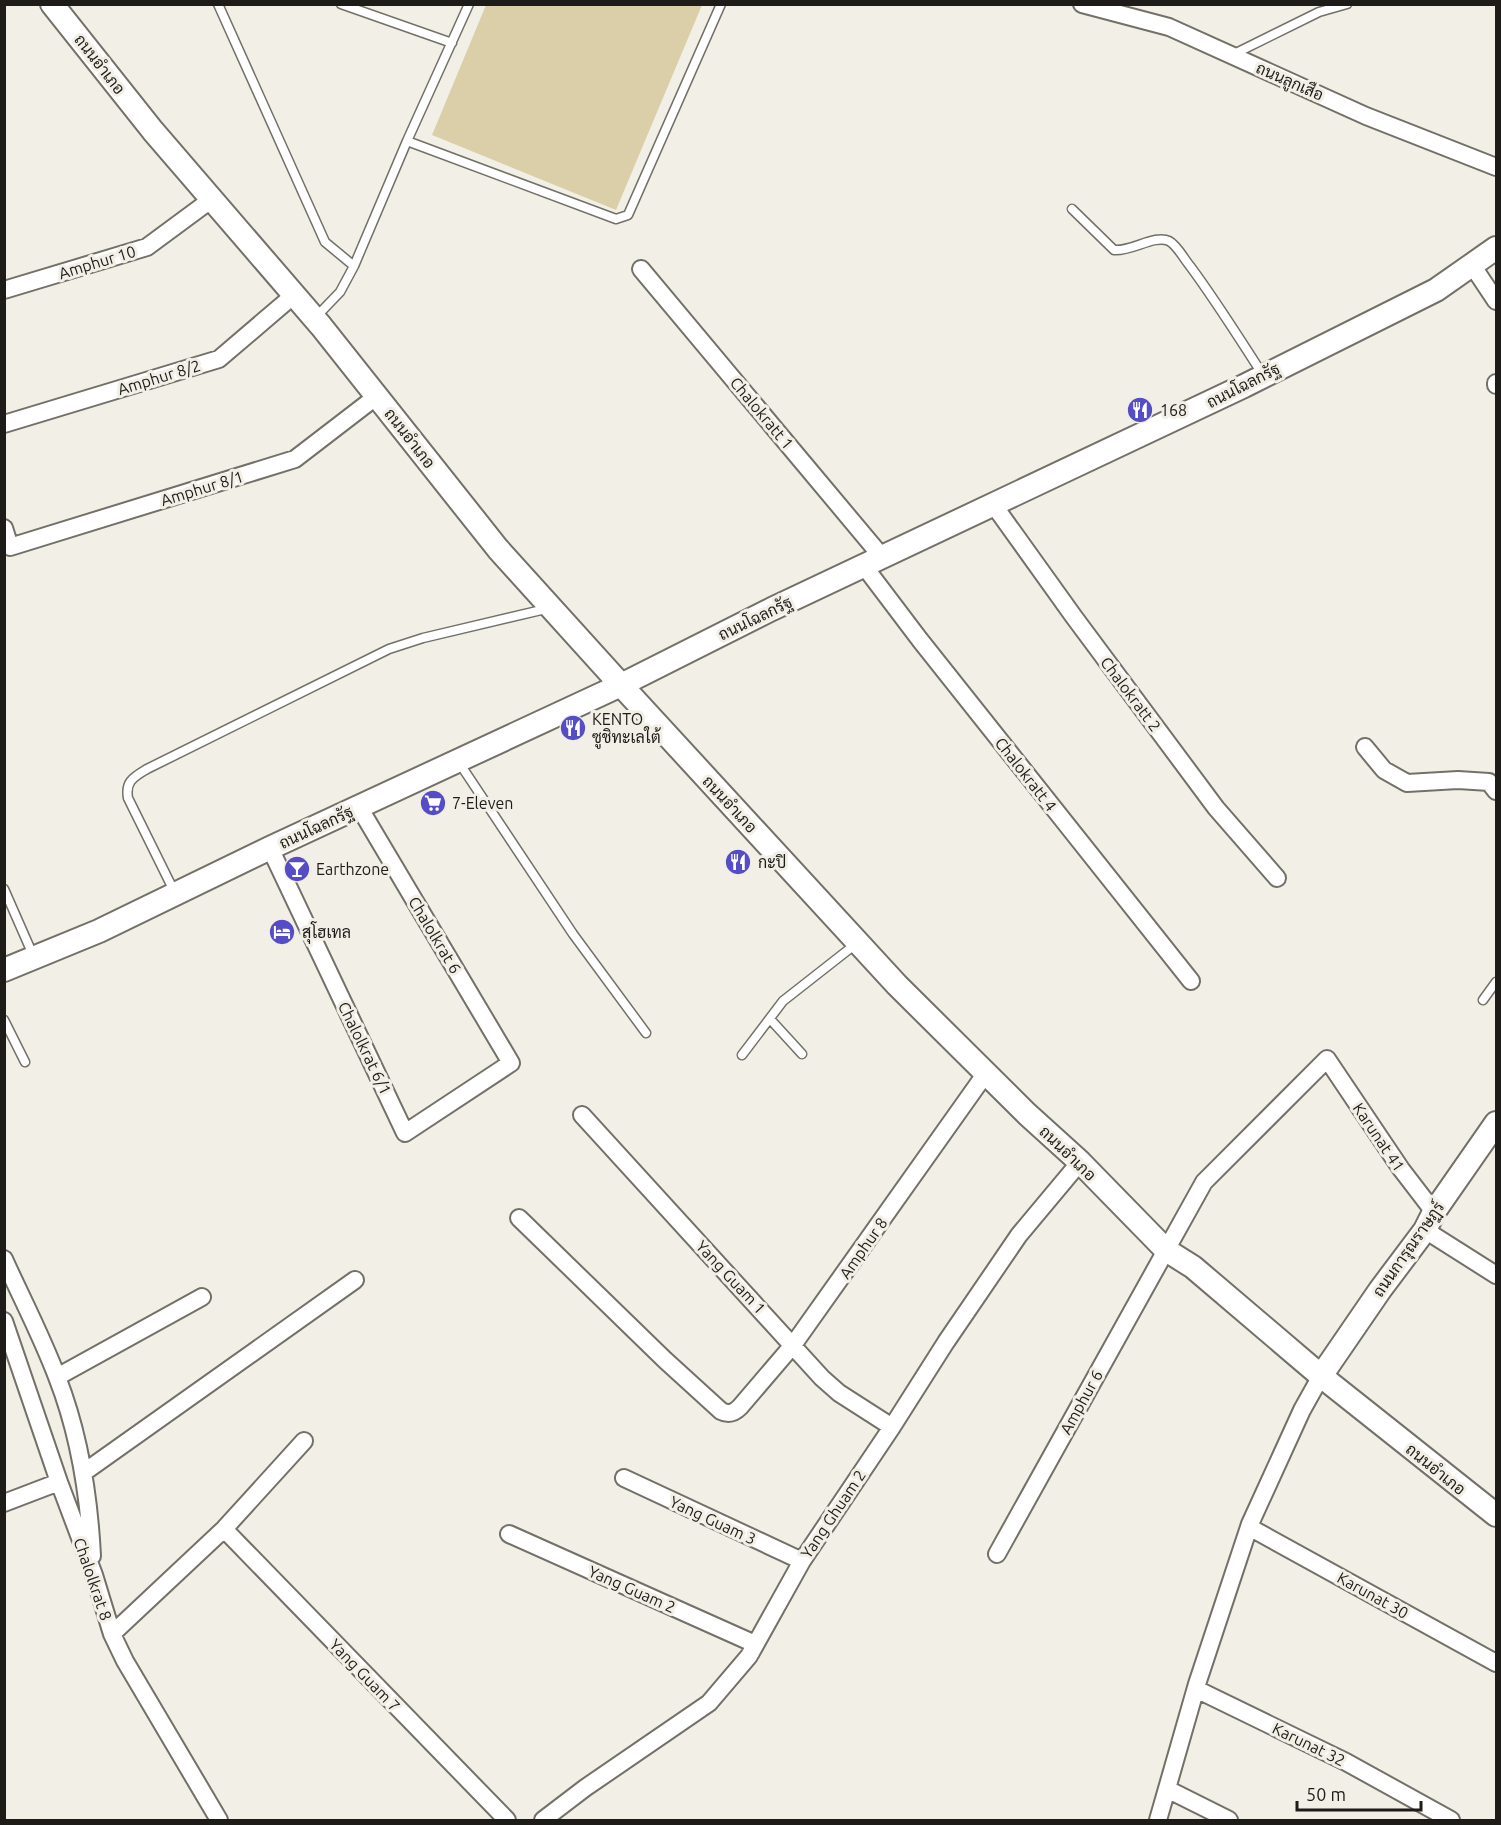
<svg xmlns="http://www.w3.org/2000/svg" width="1501" height="1825" font-family="Ubuntu,Sarabun,sans-serif">
	<rect width="100%" height="100%" fill="#f2efe6"/>
	<path fill="#dbcfaa" d="M486,5H702L616,210L432,135Z"/>
	<g fill="none" stroke-linecap="round" stroke-linejoin="round">
		<g stroke="#737068" stroke-width="11">
			<path id="lane" d="M218,4L325,242L354,266
				M341,4L452,43
				M1232,55L1319,12L1347,4
				M407,141L616,219L628,215L721,4
				M1072,209L1114,250C1131,252 1155,234 1169,241C1177,245 1184,259 1190,266C1216,301 1239,338 1263,375
				M315,318L340,292L354,266L407,141L469,4
				M458,761L573,934L646,1033
				M4,889L33,955
				M175,893L128,798C125,781 134,777 147,769L389,649L423,638L550,608
				M1483,1000L1496,982
				M770,1019L802,1054
				M4,1020L25,1062
				M742,1055L783,1001L857,943"/>
		</g>
		<g stroke="#737068" stroke-width="20">
			<path id="street" d="M1082,4L1169,27L1366,116L1496,167
				M1472,265L1496,301
				M641,269L882,557
				M4,290L147,247L212,199
				M1496,383V385
				M4,424L219,359L294,295
				M993,504L1074,617L1216,808L1277,878
				M4,528L10,547L295,459L377,396
				M864,566L920,640L1191,981
				M1365,747L1384,770L1407,783L1458,780L1489,782L1496,791
				M270,848L405,1133L511,1063L359,807
				M582,1115L822,1378L839,1393L892,1427
				M519,1218L665,1360L721,1411C729,1415 734,1413 740,1407L793,1345L986,1073
				M1425,1230L1496,1275
				M4,1259C22,1299 42,1337 57,1377C79,1433 89,1496 92,1556
				M4,1321L59,1482L94,1575L112,1634L125,1661L219,1820
				M57,1377L202,1297
				M83,1473L355,1280
				M624,1478L802,1561
				M4,1503L59,1482
				M1249,1527L1496,1663
				M224,1529L507,1820
				M509,1534L755,1644
				M997,1554L1204,1182L1327,1059L1401,1169L1434,1212
				M112,1634L224,1529L304,1441
				M1196,1689L1346,1762L1451,1820
				M1167,1789L1229,1820
				M543,1820L585,1788L709,1703L749,1656L802,1561L892,1427L946,1342L1019,1235L1080,1162
				M1158,1820L1197,1684L1250,1524L1302,1410L1321,1376"/>
		</g>
		<g stroke="#737068" stroke-width="26">
			<path id="secondary" d="M52,4L153,131L321,326L498,549L621,685L897,985L1027,1114L1080,1162L1166,1250L1193,1267L1321,1376L1496,1515
				M4,970L99,931L270,848L621,685L772,609L1244,386L1436,290L1496,248
				M1321,1376L1380,1290L1425,1230L1434,1212L1496,1123"/>
		</g>
		<use href="#lane" stroke="#fff" stroke-width="8"/>
		<use href="#street" stroke="#fff" stroke-width="16"/>
		<use href="#secondary" stroke="#fff" stroke-width="22"/>
	</g>
	<defs>
		<g id="restaurant-disc" transform="scale(1.35)"><circle r="9.5" fill="#554dc5" stroke="#f2efe6"/><path d="M-5-6h1v4h1v-4h1v4h1v-4h1v5L-1.5 .5V6h-2V.5L-5-1ZM5-6V6H3V1.5H1.5Q1.5-4 5-6Z" fill="#fff"/></g>
		<g id="supermarket-disc" transform="scale(1.35)"><circle r="9.5" fill="#554dc5" stroke="#f2efe6"/><path d="M-6-5.5h2.5l.6 2H6L4.5 2H-2.5L-4.4-4H-6ZM-1.5 3.2a1.3 1.3 0 1 0 .1 0ZM3 3.2a1.3 1.3 0 1 0 .1 0Z" fill="#fff"/></g>
		<g id="bar-disc" transform="scale(1.35)"><circle r="9.5" fill="#554dc5" stroke="#f2efe6"/><path d="M-6-5H6L.8 .8V4.5H3.5V6h-7V4.5H-.8V.8Z" fill="#fff"/></g>
		<g id="hotel-disc" transform="scale(1.35)"><circle r="9.5" fill="#554dc5" stroke="#f2efe6"/><path d="M-6-4.5h1.5V1H6V5H4.5V3h-9V5H-6ZM-4 0a1.8 1.8 0 1 1 3.6 0ZM.5 0V-2.5h3Q6-2.5 6 0Z" fill="#fff"/></g>
	</defs>
	<g fill-rule="evenodd">
		<use href="#restaurant-disc" x="1140" y="410"/>
		<use href="#restaurant-disc" x="573" y="728"/>
		<use href="#supermarket-disc" x="433" y="803"/>
		<use href="#restaurant-disc" x="738" y="862"/>
		<use href="#bar-disc" x="297" y="869"/>
		<use href="#hotel-disc" x="282" y="932"/>
	</g>
	<g text-anchor="middle" stroke-width="6" stroke-linejoin="round" paint-order="stroke">
		<g font-size="16" fill="#1d1c19" stroke="#f2efe6">
			<text transform="translate(100 64) rotate(52)" y="6">ถนนอำเภอ</text>
			<text transform="translate(1290 81) rotate(24)" y="6">ถนนลูกเสือ</text>
			<text transform="translate(97 262) rotate(-17)" y="6">Amphur 10</text>
			<text transform="translate(159 377) rotate(-17)" y="6">Amphur 8/2</text>
			<text transform="translate(1243 385) rotate(-27)" y="6">ถนนโฉลกรัฐ</text>
			<text transform="translate(762 413) rotate(50)" y="6">Chalokratt 1</text>
			<text transform="translate(410 438) rotate(52)" y="6">ถนนอำเภอ</text>
			<text transform="translate(202 488) rotate(-17)" y="6">Amphur 8/1</text>
			<text transform="translate(755 618) rotate(-26)" y="6">ถนนโฉลกรัฐ</text>
			<text transform="translate(1131 694) rotate(53)" y="6">Chalokratt 2</text>
			<text transform="translate(1026 774) rotate(52)" y="6">Chalokratt 4</text>
			<text transform="translate(730 804) rotate(47)" y="6">ถนนอำเภอ</text>
			<text transform="translate(316 827) rotate(-25)" y="6">ถนนโฉลกรัฐ</text>
			<text transform="translate(435 935) rotate(59)" y="6">Chalolkrat 6</text>
			<text transform="translate(365 1048) rotate(64)" y="6">Chalolkrat 6/1</text>
			<text transform="translate(1379 1137) rotate(56)" y="6">Karunat 41</text>
			<text transform="translate(1068 1153) rotate(44)" y="6">ถนนอำเภอ</text>
			<text transform="translate(863 1248) rotate(-55)" y="6">Amphur 8</text>
			<text transform="translate(1408 1249) rotate(-55)" y="6">ถนนการุณราษฏร์</text>
			<text transform="translate(731 1277) rotate(47)" y="6">Yang Guam 1</text>
			<text transform="translate(1081 1402) rotate(-61)" y="6">Amphur 6</text>
			<text transform="translate(1436 1469) rotate(39)" y="6">ถนนอำเภอ</text>
			<text transform="translate(833 1514) rotate(-56)" y="6">Yang Ghuam 2</text>
			<text transform="translate(713 1520) rotate(25)" y="6">Yang Guam 3</text>
			<text transform="translate(93 1579) rotate(71)" y="6">Chalolkrat 8</text>
			<text transform="translate(632 1589) rotate(24)" y="6">Yang Guam 2</text>
			<text transform="translate(1373 1595) rotate(29)" y="6">Karunat 30</text>
			<text transform="translate(365 1675) rotate(46)" y="6">Yang Guam 7</text>
			<text transform="translate(1309 1744) rotate(26)" y="6">Karunat 32</text>
		</g>
		<g font-size="16" fill="#1d1c19" stroke="#f2efe6" text-anchor="start">
			<text x="1160" y="416">168</text>
			<text x="592" y="725">KENTO<tspan x="592" dy="18">ซูชิทะเลใต้</tspan></text>
			<text x="452" y="809">7-Eleven</text>
			<text x="758" y="868">กะปิ</text>
			<text x="316" y="875">Earthzone</text>
			<text x="302" y="938">สุโฮเทล</text>
		</g>
	</g>
	<rect width="1501" height="1825" fill="none" stroke="#1d1c19" stroke-width="12"/>
	<path d="M1297 1801v9h124v-9" fill="none" stroke="#1d1c19" stroke-width="3"/>
	<text x="1306" y="1801" font-size="18" fill="#1d1c19" stroke="#f2efe6" stroke-width="4.5" paint-order="stroke">50 m</text>
</svg>
